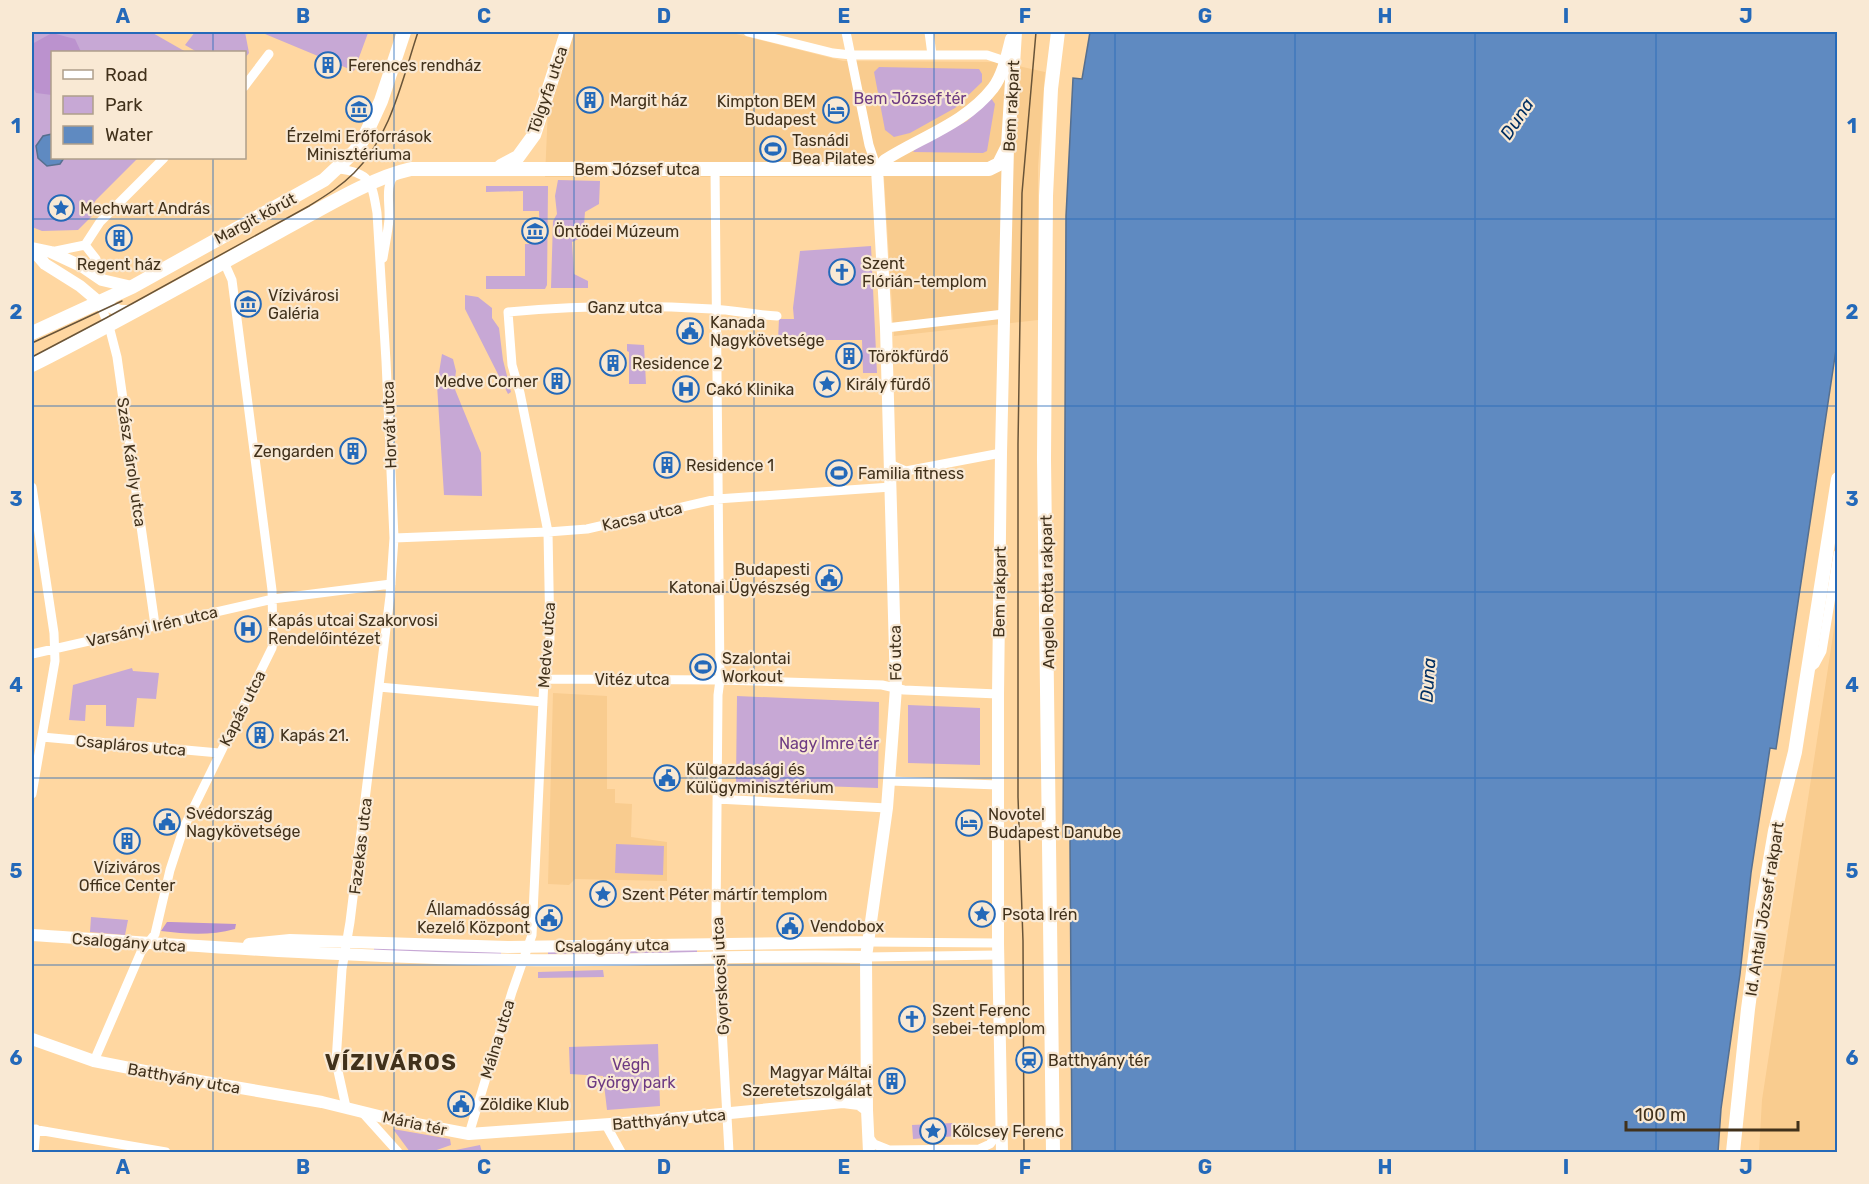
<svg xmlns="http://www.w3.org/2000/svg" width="1869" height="1184" font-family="Rubik,sans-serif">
	<rect width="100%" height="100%" fill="#ffd7a1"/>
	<path fill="#f9cc8f" d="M572,32H728L843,61L1000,62L1045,72L1038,167V320L894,336L884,177H545L548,108Z
		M1837,609V1152H1759L1762,1100Z
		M553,693L607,696V789H615V803L632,804L631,837L667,842V881L575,879L569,885L548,884Z"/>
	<path fill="#c7a8d5" d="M32,32H151L186,52H52V158H138L96,200L94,203L97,211L78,230L42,231L32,227Z
		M195,32H245L249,53L245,58L244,52H197L185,45Z
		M268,32H364L368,33L354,71L265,34Z
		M879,67L979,69L982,74V82L955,108L910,133L894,137L885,130L874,72Z
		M991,98L995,104L987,151L983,153L913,152L918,146L967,121Z
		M558,180L600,181L599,204L585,212L583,237L572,242L574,274L588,281V288H551L553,221L557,214L555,196Z
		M486,186H548L547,285L545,289H486V276H525V244H540L539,211H523V191L486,192Z
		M871,246L877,373H863L862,340H778L779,319H794L793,308L800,251Z
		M465,295L478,297L492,308V318L499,328L503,360L511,392L508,394L465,309Z
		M627,344L644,345L646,384H629V352L627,351Z
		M442,354L453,359L456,371L454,387L481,453L482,496L444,495L437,385Z
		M132,668L133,671L159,673L156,699L137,698L134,727L106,726V705H86L85,721L69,720L73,685Z
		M737,696L879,702L878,788L736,783Z
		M908,705L980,708V765L908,763Z
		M616,844L664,846L663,875L615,873Z
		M91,917L128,920L125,935L90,932Z
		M374,948L501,951V955L374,951Z
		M697,949V953L548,954V950Z
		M603,970L604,977L538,978V972Z
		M658,1044L660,1106L607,1110L603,1076L570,1074L569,1047Z
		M953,1123L954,1136L946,1137L942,1129L928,1130L926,1138L913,1139L912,1125Z
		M393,1129L450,1139L451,1145L431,1152H410Z
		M480,1145L482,1152H446Z"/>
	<path fill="#bb92ce" d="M52,33L75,39L81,52H52C49,66 53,80 52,95L36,93L32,85V44Z
		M167,922H171L236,924L235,929C209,936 187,934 161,931Z"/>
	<path fill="#5f8ac1" stroke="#566f8f" stroke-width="1.5" d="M1090,32H1837V343L1776,749L1770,748L1751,873L1740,974L1721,1109L1718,1152H1072L1070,838L1063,837L1066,216L1073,78L1082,79Z
		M52,134V158H64L60,164L47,166L38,158L36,146L43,136Z"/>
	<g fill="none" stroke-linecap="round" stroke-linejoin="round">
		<path stroke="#fff" stroke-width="9" d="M748,32L833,53L851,55H987L1005,61L1007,65
			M846,32L869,145L877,169
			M929,32L932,55
			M244,87L269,54
			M338,169C371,172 372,183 377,213L386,361L394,538L390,596L350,922L342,969L336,1062L346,1107
			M715,169L720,680L718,695L716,923L729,1152
			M85,245L100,222L164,158
			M51,252L85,245L96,259L102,280
			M383,258C385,245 388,232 389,219C390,202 384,186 396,173
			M99,302L109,326L117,357L155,625
			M886,328L1004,314
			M890,464L906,471L1001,453
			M32,487L54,633L55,661L32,794
			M394,538L548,532L587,529L717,499L891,487
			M32,654L273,599L391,584
			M1809,669L1815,664L1822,651L1838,554
			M544,679L720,680L882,685L904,690L998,694
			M379,687L543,702
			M42,737L219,753
			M890,781L998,785
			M717,799L887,808
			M868,942L998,943
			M866,957L998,955
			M94,1061L141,952L155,934L170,870L184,827L272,648L273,642L272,590L232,280L224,262
			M362,1112L398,1152
			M606,1125L621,1152
			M32,1129L166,1152
			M469,1134L512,992L532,935L544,679L550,639L548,532L520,393L512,365L508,312C576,306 644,305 712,309C734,310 755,315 777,316
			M868,1136L874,1144L889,1150L979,1149L990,1144L1002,1128
			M34,1152L36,1129"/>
		<path stroke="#fff" stroke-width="12" d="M32,248L51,252L83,267L102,280L132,287
			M32,249L45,264L80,286L99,302L120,311H136
			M32,935C195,946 358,958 521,960C636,962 751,954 866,957
			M249,944L290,940L508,947L868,942
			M32,1039L94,1061L170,1076L322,1102L395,1120L469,1134L638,1122L843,1102L859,1104L867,1110
			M869,1152L867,1110L866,957L887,808L896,688L886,328L877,169L885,160C921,137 966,123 993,88C1003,75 1007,55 1011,39
			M1002,1152L998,943V694L1001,453L1008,146"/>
		<path stroke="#fff" stroke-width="14" d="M501,166L518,157L534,135L567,32
			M32,333L132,287L324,180L355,151L364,138L381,101L404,32
			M32,365C116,323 198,276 280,231C318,211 370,178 411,169H989L999,164L1008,146L1015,32
			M1053,1152L1044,459L1046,196L1051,89L1058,32
			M1733,1152L1748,1009L1761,912L1775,831L1795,752L1838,479"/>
		<path stroke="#695438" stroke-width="1.5" d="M32,343L122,301
			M32,357L106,318L309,206C325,196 340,187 354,173C391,136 402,80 418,32
			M1024,1152L1023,941L1018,797V444L1022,193L1036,32"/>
	</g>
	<path fill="none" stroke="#2469b9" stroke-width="1.5" stroke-opacity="0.55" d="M213,32V52M394,32V1152M574,32V1152M754,32V1152M934,32V1152M1115,32V1152M1295,32V1152M1475,32V1152M1656,32V1152M213,158V1152M32,219H1838M32,406H1838M32,592H1838M32,778H1838M32,965H1838"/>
	<defs>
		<g id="building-ring" transform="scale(1.35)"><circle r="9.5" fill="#f9e9d4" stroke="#2469b9" stroke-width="1.5"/><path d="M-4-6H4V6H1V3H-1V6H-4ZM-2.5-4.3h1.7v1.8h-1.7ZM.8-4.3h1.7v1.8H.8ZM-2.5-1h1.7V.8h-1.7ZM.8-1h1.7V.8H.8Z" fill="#2469b9"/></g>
		<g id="museum-ring" transform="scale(1.35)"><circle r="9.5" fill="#f9e9d4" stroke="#2469b9" stroke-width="1.5"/><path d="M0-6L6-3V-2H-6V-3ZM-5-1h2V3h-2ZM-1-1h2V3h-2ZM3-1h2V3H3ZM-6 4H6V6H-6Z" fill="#2469b9"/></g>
		<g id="hotel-ring" transform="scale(1.35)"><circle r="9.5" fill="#f9e9d4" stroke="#2469b9" stroke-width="1.5"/><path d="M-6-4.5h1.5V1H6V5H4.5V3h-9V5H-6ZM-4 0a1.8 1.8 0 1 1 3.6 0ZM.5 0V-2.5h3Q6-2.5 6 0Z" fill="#2469b9"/></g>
		<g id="stadium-ring" transform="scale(1.35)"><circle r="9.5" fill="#f9e9d4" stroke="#2469b9" stroke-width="1.5"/><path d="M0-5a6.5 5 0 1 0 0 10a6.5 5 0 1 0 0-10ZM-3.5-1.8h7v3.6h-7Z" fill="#2469b9"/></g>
		<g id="sight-ring" transform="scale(1.35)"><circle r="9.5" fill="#f9e9d4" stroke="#2469b9" stroke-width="1.5"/><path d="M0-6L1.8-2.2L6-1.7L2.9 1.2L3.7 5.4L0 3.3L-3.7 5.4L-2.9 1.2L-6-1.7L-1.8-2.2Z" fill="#2469b9"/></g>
		<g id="church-ring" transform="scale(1.35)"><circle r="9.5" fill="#f9e9d4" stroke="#2469b9" stroke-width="1.5"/><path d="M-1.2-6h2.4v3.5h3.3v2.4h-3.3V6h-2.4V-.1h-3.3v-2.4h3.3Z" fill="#2469b9"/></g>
		<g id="civic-ring" transform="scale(1.35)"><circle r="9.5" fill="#f9e9d4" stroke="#2469b9" stroke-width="1.5"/><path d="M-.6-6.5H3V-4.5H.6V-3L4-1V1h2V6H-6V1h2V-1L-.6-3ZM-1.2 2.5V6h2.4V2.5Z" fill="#2469b9"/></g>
		<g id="hospital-ring" transform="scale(1.35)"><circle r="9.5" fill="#f9e9d4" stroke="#2469b9" stroke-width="1.5"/><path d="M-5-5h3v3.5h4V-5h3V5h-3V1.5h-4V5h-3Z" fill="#2469b9"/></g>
		<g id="station-ring" transform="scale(1.35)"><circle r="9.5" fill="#f9e9d4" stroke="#2469b9" stroke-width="1.5"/><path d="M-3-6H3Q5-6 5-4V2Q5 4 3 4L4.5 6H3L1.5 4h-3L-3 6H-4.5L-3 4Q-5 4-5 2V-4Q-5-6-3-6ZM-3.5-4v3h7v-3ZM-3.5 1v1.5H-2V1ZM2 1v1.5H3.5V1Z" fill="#2469b9"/></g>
	</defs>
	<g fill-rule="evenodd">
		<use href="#building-ring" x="328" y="65"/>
		<use href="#building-ring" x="590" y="100"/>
		<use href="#museum-ring" x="359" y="109"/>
		<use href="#hotel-ring" x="836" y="110"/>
		<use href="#stadium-ring" x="773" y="149"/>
		<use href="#sight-ring" x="61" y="208"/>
		<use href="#museum-ring" x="535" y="231"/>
		<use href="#building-ring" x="119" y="238"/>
		<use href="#church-ring" x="842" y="272"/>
		<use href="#museum-ring" x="248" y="304"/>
		<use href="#civic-ring" x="690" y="331"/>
		<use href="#building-ring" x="849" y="356"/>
		<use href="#building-ring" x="613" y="363"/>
		<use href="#building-ring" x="557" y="381"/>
		<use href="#sight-ring" x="827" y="384"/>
		<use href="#hospital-ring" x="686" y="389"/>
		<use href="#building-ring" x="353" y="451"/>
		<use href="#building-ring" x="667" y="465"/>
		<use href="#stadium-ring" x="839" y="473"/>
		<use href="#civic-ring" x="829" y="578"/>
		<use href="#hospital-ring" x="248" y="629"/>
		<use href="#stadium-ring" x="703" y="667"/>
		<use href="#building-ring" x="260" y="735"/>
		<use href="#civic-ring" x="667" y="778"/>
		<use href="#civic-ring" x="167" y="822"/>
		<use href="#hotel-ring" x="969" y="823"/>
		<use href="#building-ring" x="127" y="841"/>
		<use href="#sight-ring" x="603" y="894"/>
		<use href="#sight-ring" x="982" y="914"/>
		<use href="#civic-ring" x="549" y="918"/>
		<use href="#civic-ring" x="790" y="926"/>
		<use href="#church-ring" x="912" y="1019"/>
		<use href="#station-ring" x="1029" y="1060"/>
		<use href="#building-ring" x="892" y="1081"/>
		<use href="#civic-ring" x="461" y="1104"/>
		<use href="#sight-ring" x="933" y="1131"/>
	</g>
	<g text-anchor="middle" stroke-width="4.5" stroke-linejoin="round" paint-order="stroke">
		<g font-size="16" fill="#41311b" stroke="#f9e9d4" text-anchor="start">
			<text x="348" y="71">Ferences rendház</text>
			<text x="610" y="106">Margit ház</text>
			<text x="816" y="107" text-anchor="end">Kimpton BEM<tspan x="816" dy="18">Budapest</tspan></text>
			<text x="359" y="142" text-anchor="middle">Érzelmi Erőforrások<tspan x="359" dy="18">Minisztériuma</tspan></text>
			<text x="792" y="146">Tasnádi<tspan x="792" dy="18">Bea Pilates</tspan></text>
			<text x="80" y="214">Mechwart András</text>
			<text x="554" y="237">Öntödei Múzeum</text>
			<text x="862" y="269">Szent<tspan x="862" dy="18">Flórián-templom</tspan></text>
			<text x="119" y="270" text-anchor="middle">Regent ház</text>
			<text x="268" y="301">Vízivárosi<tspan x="268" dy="18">Galéria</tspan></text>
			<text x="710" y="328">Kanada<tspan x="710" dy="18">Nagykövetsége</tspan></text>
			<text x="868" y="362">Törökfürdő</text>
			<text x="632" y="369">Residence 2</text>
			<text x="538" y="387" text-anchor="end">Medve Corner</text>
			<text x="846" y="390">Király fürdő</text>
			<text x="706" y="395">Cakó Klinika</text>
			<text x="334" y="457" text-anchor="end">Zengarden</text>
			<text x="686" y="471">Residence 1</text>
			<text x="858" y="479">Familia fitness</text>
			<text x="810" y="575" text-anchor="end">Budapesti<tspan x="810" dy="18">Katonai Ügyészség</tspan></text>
			<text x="268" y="626">Kapás utcai Szakorvosi<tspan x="268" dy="18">Rendelőintézet</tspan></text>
			<text x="722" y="664">Szalontai<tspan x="722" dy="18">Workout</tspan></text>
			<text x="280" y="741">Kapás 21.</text>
			<text x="686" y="775">Külgazdasági és<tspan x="686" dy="18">Külügyminisztérium</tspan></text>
			<text x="186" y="819">Svédország<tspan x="186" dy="18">Nagykövetsége</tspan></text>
			<text x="988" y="820">Novotel<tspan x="988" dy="18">Budapest Danube</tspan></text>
			<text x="127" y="873" text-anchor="middle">Víziváros<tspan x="127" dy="18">Office Center</tspan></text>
			<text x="622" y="900">Szent Péter mártír templom</text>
			<text x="530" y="915" text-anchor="end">Államadósság<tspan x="530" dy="18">Kezelő Központ</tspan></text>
			<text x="1002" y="920">Psota Irén</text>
			<text x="810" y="932">Vendobox</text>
			<text x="932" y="1016">Szent Ferenc<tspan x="932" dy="18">sebei-templom</tspan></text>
			<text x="1048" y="1066">Batthyány tér</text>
			<text x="872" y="1078" text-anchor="end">Magyar Máltai<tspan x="872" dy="18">Szeretetszolgálat</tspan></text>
			<text x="480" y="1110">Zöldike Klub</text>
			<text x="952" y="1137">Kölcsey Ferenc</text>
		</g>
		<g font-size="16" fill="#41311b" stroke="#f9e9d4">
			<text transform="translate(547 90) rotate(-71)" y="6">Tölgyfa utca</text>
			<text transform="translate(1011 106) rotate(-87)" y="6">Bem rakpart</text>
			<text x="637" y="175">Bem József utca</text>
			<text transform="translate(255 218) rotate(-28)" y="6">Margit körút</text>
			<text x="625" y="313">Ganz utca</text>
			<text transform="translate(389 425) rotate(-92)" y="6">Horvát utca</text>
			<text transform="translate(132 462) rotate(82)" y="6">Szász Károly utca</text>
			<text transform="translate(642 516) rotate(-13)" y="6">Kacsa utca</text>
			<text transform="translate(999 592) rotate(-89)" y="6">Bem rakpart</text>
			<text transform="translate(1047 592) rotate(-91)" y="6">Angelo Rotta rakpart</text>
			<text transform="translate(152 626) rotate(-13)" y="6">Varsányi Irén utca</text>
			<text transform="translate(546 645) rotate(-86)" y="6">Medve utca</text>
			<text transform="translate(895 653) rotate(-91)" y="6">Fő utca</text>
			<text x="632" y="685">Vitéz utca</text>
			<text transform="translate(242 708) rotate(-63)" y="6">Kapás utca</text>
			<text transform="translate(131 745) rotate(5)" y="6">Csapláros utca</text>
			<text transform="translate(360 846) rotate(-83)" y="6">Fazekas utca</text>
			<text transform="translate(1764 909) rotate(-81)" y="6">Id. Antall József rakpart</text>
			<text transform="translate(129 942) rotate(4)" y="6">Csalogány utca</text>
			<text transform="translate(612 945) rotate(-1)" y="6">Csalogány utca</text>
			<text transform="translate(720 976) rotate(-93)" y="6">Gyorskocsi utca</text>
			<text transform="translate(497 1039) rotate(-73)" y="6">Málna utca</text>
			<text transform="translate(184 1078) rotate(10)" y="6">Batthyány utca</text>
			<text transform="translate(669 1119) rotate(-5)" y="6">Batthyány utca</text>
			<text transform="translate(415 1123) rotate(12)" y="6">Mária tér</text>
		</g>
		<g font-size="16" fill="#6d3a83" stroke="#f9e9d4">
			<text x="910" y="104">Bem József tér</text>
			<text x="829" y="749">Nagy Imre tér</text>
			<text x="631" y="1070">Végh<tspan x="631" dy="18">György park</tspan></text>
		</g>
		<g font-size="18" font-style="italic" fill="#012f62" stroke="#f9e9d4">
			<text transform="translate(1517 119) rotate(-56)" y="6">Duna</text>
			<text transform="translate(1428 680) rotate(-86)" y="6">Duna</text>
		</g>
		<g font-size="22" font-weight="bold" letter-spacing="1.5" fill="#41311b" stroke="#f9e9d4">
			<text x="391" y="1070">VÍZIVÁROS</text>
		</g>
	</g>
	<rect width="1869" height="1184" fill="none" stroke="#f9e9d4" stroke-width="66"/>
	<rect x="51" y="51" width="195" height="108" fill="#f9e9d4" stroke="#af9f8a" stroke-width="1.5"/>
	<rect x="63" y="70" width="30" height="9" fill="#ffffff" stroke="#af9f8a" stroke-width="1.5"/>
	<text x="105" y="81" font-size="18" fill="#41311b">Road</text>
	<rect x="63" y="96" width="30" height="18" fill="#c7a8d5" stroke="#af9f8a" stroke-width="1.5"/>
	<text x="105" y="111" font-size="18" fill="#41311b">Park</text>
	<rect x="63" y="126" width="30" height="18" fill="#5f8ac1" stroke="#af9f8a" stroke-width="1.5"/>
	<text x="105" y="141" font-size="18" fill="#41311b">Water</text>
	<path d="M1626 1121v9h172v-9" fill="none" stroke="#41311b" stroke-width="3"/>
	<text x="1635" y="1121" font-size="18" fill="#41311b" stroke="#f9e9d4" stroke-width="4.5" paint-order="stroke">100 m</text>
	<rect x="33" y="33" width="1803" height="1118" fill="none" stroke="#2469b9" stroke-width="2"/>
	<g font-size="20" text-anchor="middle" font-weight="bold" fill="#2469b9">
		<text x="123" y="23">A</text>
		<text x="303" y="23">B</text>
		<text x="484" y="23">C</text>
		<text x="664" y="23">D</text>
		<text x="844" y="23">E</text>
		<text x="1025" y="23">F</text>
		<text x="1205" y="23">G</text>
		<text x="1385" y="23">H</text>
		<text x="1566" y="23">I</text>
		<text x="1746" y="23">J</text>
		<text x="16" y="133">1</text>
		<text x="1852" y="133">1</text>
		<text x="16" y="319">2</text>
		<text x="1852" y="319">2</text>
		<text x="16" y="506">3</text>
		<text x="1852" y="506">3</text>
		<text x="16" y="692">4</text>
		<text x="1852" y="692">4</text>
		<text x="16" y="878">5</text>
		<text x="1852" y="878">5</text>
		<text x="16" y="1065">6</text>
		<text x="1852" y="1065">6</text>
		<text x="123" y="1174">A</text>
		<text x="303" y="1174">B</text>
		<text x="484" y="1174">C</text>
		<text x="664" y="1174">D</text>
		<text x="844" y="1174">E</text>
		<text x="1025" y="1174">F</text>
		<text x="1205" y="1174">G</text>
		<text x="1385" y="1174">H</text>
		<text x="1566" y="1174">I</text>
		<text x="1746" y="1174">J</text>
	</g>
</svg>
